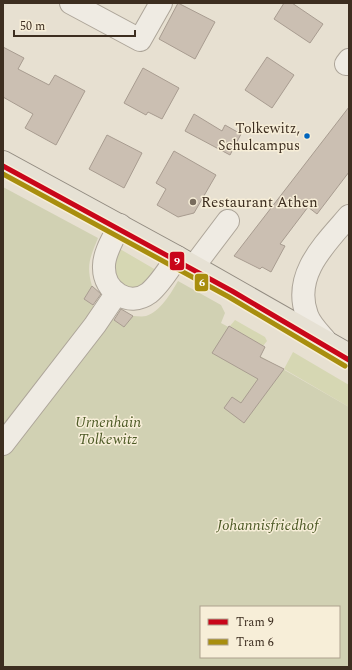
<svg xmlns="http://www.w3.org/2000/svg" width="352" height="670" font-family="Spectral,serif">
	<rect width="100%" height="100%" fill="#e7e0d1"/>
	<path fill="#d6d7b3" d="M120,249L156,270C154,274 151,279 147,282C130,297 108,278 113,260C115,257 118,253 120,249Z
		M235,320L265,337L267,341L263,346L230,326Z
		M293,352L349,385V407L284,369Z"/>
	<path fill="#d1d1b3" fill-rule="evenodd" d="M3,187L98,238C90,258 86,265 92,286L84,299L124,327L133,316C137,316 142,317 146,316C160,312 171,293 178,281L221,305L225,313L221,323L265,347L260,356L349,407V667H3ZM201,607H339V657H201Z"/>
	<path fill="#cbbfb2" stroke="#a89c90" d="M178,3L215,22L195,59L159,39Z
		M284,3H292L323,24L310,43L274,19Z
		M3,47L24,58L18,69L49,85L55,75L85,91L56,145L25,128L33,114L3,97Z
		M267,57L294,75L272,108L245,90Z
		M143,68L179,88L162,119L148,112L146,115L124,103Z
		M349,107V172L317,214L308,207L280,244L285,246L271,272L262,267L260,269L234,256Z
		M194,114L222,131L225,125L241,134L230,155L185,131Z
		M107,135L142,153L124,188L89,169Z
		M174,151L216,175L194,213L178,217L157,205L166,189L156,183Z
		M92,286L101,294L93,305L84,299Z
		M121,309L133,316L124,327L114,320Z
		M229,326L265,347L260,357L284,369L244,423L224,408L232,397L241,403L258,379L212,353Z"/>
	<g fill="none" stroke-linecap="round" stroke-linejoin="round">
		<g stroke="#ada599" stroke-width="24">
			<path id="minor" d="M71,3L140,40L161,3
				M346,64L349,60
				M120,225C114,237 103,254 104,268C104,291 129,308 149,293C160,284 169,269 177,257
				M194,266L228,221
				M325,340C319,333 310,324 307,315C292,275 325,244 349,216
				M3,444L95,325L116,294"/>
		</g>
		<g stroke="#928b80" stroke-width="24">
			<path id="major" d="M3,162L177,257L349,355"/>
		</g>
		<use href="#minor" stroke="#efebe3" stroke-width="22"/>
		<use href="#major" stroke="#e6e1d4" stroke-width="22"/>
		<g stroke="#f7eed8" stroke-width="8">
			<path id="tram-1" d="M3,166L232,291L349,360"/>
		</g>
		<g stroke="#f7eed8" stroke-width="8">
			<path id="tram-2" d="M3,174L229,297L345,366"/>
		</g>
		<use href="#tram-1" stroke="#c9061a" stroke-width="5"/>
		<use href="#tram-2" stroke="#a88e0e" stroke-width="5"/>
	</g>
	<circle fill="#0065bd" stroke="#f7eed8" stroke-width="1.5" cx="307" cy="136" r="3.5"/>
	<circle fill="#786c5e" stroke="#f7eed8" stroke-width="1.5" cx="193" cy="202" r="4"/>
	<g text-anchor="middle" stroke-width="3" stroke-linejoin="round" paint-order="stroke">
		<g font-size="14" fill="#3d2e20" stroke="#f7eed8" text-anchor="end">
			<text x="300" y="133">Tolkewitz,<tspan x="300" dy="17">Schulcampus</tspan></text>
		</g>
		<g font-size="15" fill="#3d2e20" stroke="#f7eed8" text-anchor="start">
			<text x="201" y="207">Restaurant Athen</text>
		</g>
		<g font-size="15" font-style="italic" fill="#4d5a26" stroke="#f7eed8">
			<text x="108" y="427">Urnenhain<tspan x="108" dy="17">Tolkewitz</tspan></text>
			<text x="268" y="530">Johannisfriedhof</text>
		</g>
	</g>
	<g stroke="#f7eed8" stroke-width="1.5">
		<rect x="169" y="251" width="16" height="20" rx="4" fill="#c9061a"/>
		<rect x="194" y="273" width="15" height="19" rx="4" fill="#a88e0e"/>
	</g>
	<g font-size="11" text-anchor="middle" font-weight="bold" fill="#fff">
		<text x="177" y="265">9</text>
		<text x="202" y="286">6</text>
	</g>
	<rect width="352" height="670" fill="none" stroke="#3d2e20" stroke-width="8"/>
	<rect x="200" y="606" width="140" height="52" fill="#f7eed8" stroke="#ada18e"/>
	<rect x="208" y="619" width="20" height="6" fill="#c9061a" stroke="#ada18e"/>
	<text x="236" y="626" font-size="12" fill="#3d2e20">Tram 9</text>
	<rect x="208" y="639" width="20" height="6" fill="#a88e0e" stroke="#ada18e"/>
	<text x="236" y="646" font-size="12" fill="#3d2e20">Tram 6</text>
	<path d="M14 30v6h121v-6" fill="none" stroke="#3d2e20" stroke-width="2"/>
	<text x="20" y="30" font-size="12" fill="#3d2e20" stroke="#f7eed8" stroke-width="3" paint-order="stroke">50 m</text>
</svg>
